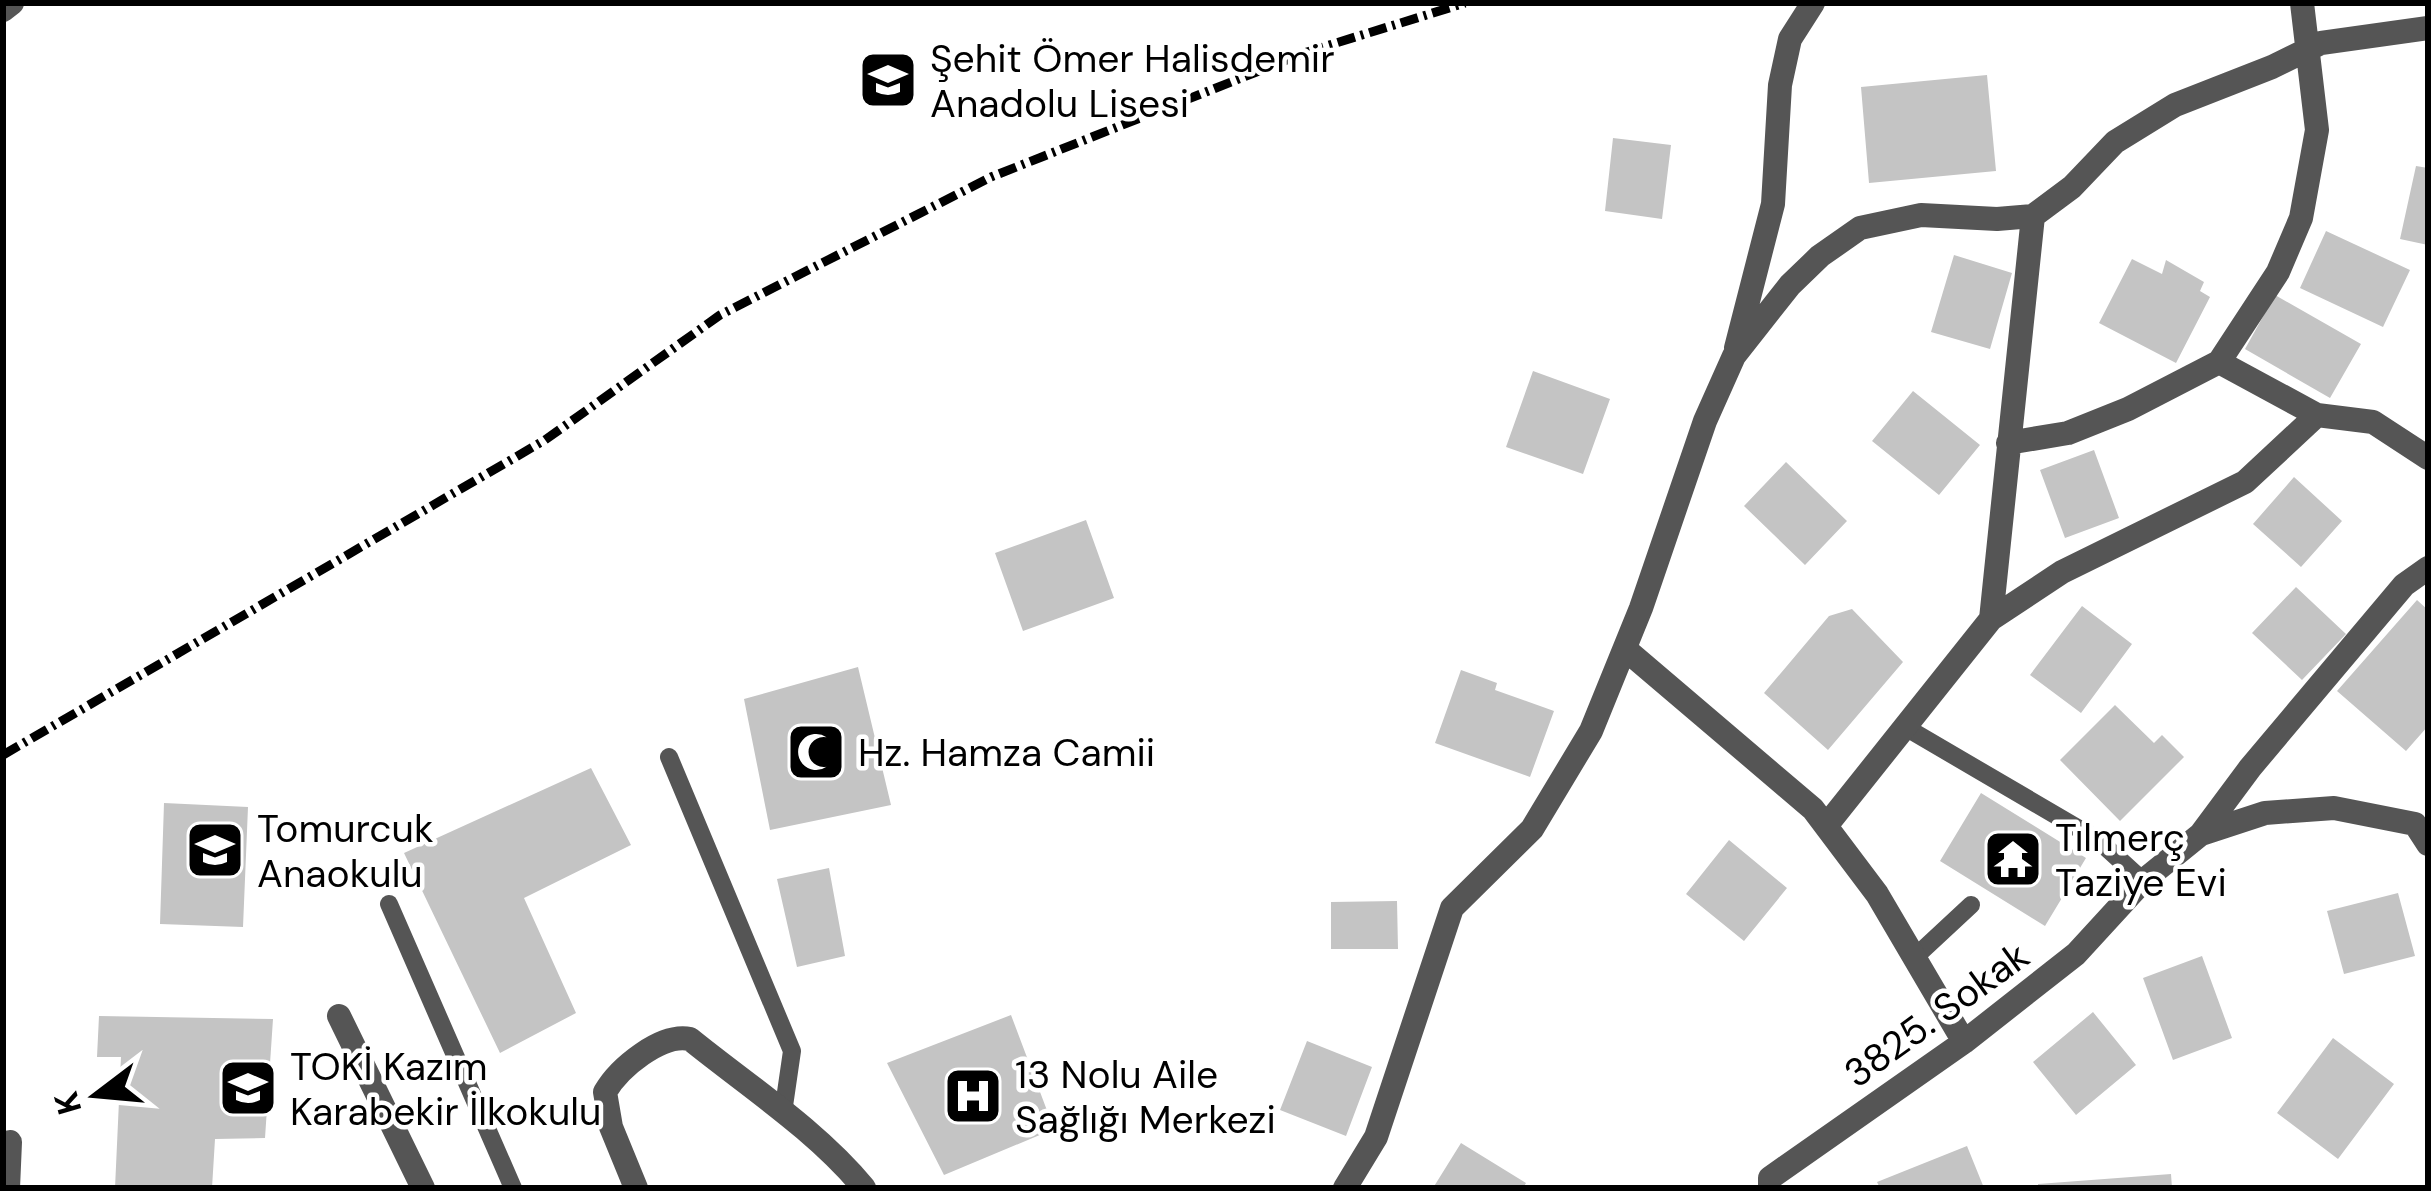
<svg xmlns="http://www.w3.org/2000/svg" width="2431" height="1191" font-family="'DM Sans',sans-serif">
	<rect width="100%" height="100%" fill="#fff"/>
	<path fill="#c4c4c4" d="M1987,75L1996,171L1869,183L1861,87Z
		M1613,138L1671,145L1662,219L1605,211Z
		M2416,166L2428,168V245L2400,239Z
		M2326,231L2410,270L2383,327L2300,288Z
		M1954,255L2012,273L1990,349L1931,332Z
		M2132,259L2162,274L2166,260L2204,282L2200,291L2210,297L2176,363L2099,323Z
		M2275,295L2361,344L2330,398L2245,349Z
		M1533,371L1610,399L1583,474L1506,447Z
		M1913,391L1980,445L1939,495L1872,441Z
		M2094,450L2119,518L2065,538L2040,470Z
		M1786,462L1847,521L1805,565L1744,506Z
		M2294,477L2342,521L2301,567L2253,524Z
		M1086,520L1114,598L1023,631L995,553Z
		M2296,587L2346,634L2302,680L2252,633Z
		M2417,600L2428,610V726L2406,751L2337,691Z
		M2082,606L2132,644L2081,713L2030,675Z
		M1852,609L1903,662L1828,750L1764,693L1829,616Z
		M858,667L891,805L770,830L744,699Z
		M1461,670L1497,683L1495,690L1554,711L1530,777L1435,743Z
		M2115,705L2154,743L2162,735L2184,757L2120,821L2060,760Z
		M591,768L631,845L524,898L576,1013L500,1053L404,853Z
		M1981,793L2086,858L2045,926L1940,861Z
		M164,803L248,807L243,927L160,924Z
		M1729,840L1787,888L1744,941L1686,894Z
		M829,868L845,956L797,967L777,879Z
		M2398,893L2415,956L2344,974L2327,911Z
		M1397,901L1398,949H1331V902Z
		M2202,956L2232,1038L2173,1060L2143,978Z
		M2093,1012L2136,1065L2076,1115L2033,1062Z
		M1011,1015L1054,1129L944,1175L887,1063Z
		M99,1016L273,1019L265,1138L215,1139L212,1188H115L121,1057H97Z
		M2333,1038L2394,1084L2338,1159L2277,1113Z
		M1307,1041L1372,1067L1346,1136L1280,1110Z
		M1461,1143L1526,1183L1523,1188H1433Z
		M1967,1146L1984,1188H1880L1877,1182Z
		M2171,1174L2172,1188H2038V1184Z"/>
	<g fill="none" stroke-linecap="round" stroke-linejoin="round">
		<path stroke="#555" stroke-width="18" d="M1905,727L2098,840L2143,881
			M669,757L792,1051L783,1113
			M389,904L513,1188
			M1914,958L1971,905"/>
		<path stroke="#555" stroke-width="24" d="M3,10L12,3
			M1736,348L1773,204L1780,85L1790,39L1813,3
			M2219,362L2317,415L2373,422L2428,458
			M2008,443L2068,433L2128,409L2219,362L2278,272L2301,218L2317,130L2302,3
			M1991,619L2033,216
			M1625,649L1813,809L1877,894L1964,1042
			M1826,826L1991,619L2062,572L2245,482L2317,415
			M2201,834L2265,813L2334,808L2415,824L2428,844
			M339,1016L423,1188
			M8,1188L10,1142
			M636,1188L611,1127L605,1092C619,1068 661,1033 690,1039C748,1086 816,1130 864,1188
			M1345,1188L1376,1137L1452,908L1532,829L1591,731L1641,608L1705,421L1734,356L1790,285L1820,256L1860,228L1921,215L1997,219L2033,216L2072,187L2115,142L2175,105L2272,67L2321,43L2428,28
			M1770,1188V1178L1964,1042L2076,954L2143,881L2201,834L2250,768L2404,585L2428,568"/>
		<path stroke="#000" stroke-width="9" stroke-dasharray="18 6 3 6" stroke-linecap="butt" d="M3,755L545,440L720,315L991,177L1307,52L1465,3"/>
	</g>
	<defs>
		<g id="school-square" transform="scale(3)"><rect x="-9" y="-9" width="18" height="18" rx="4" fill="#000" stroke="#fff"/><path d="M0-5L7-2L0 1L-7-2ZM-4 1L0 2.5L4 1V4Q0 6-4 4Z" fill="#fff"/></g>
		<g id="mosque-square" transform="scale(3)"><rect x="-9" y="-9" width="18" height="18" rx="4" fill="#000" stroke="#fff"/><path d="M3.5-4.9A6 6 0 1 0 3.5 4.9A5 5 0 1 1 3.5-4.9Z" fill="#fff"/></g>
		<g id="temple-square" transform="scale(3)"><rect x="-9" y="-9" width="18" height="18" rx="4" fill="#000" stroke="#fff"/><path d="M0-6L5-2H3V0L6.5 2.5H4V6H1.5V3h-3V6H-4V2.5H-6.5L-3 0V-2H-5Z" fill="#fff"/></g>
		<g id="hospital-square" transform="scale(3)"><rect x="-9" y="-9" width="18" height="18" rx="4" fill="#000" stroke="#fff"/><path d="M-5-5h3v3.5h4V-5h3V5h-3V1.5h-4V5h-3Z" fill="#fff"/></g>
	</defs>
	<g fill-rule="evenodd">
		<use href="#school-square" x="888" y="80"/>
		<use href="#mosque-square" x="816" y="752"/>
		<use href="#school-square" x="215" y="850"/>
		<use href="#temple-square" x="2013" y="859"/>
		<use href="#school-square" x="248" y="1088"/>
		<use href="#hospital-square" x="973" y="1096"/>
	</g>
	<g text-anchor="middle" stroke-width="9" stroke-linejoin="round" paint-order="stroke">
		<g font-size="39" fill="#000" stroke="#fff" text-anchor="start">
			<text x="930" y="72">Şehit Ömer Halisdemir<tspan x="930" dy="45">Anadolu Lisesi</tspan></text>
			<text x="858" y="766">Hz. Hamza Camii</text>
			<text x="257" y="842">Tomurcuk<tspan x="257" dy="45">Anaokulu</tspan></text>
			<text x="2055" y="851">Tılmerç<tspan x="2055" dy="45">Taziye Evi</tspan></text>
			<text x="290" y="1080">TOKİ Kazım<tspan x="290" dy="45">Karabekir İlkokulu</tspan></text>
			<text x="1015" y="1088">13 Nolu Aile<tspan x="1015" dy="45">Sağlığı Merkezi</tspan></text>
		</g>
		<g font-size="39" fill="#000" stroke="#fff">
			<text transform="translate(1936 1014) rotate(-36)" y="14">3825. Sokak</text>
		</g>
	</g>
	<rect width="2431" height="1191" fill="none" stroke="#000000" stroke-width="12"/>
	<g transform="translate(96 1095) rotate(254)" stroke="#ffffff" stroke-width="9" paint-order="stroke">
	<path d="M0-9L21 45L0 30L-21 45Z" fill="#000000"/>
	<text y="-18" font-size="33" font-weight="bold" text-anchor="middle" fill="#000000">K</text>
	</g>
</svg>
